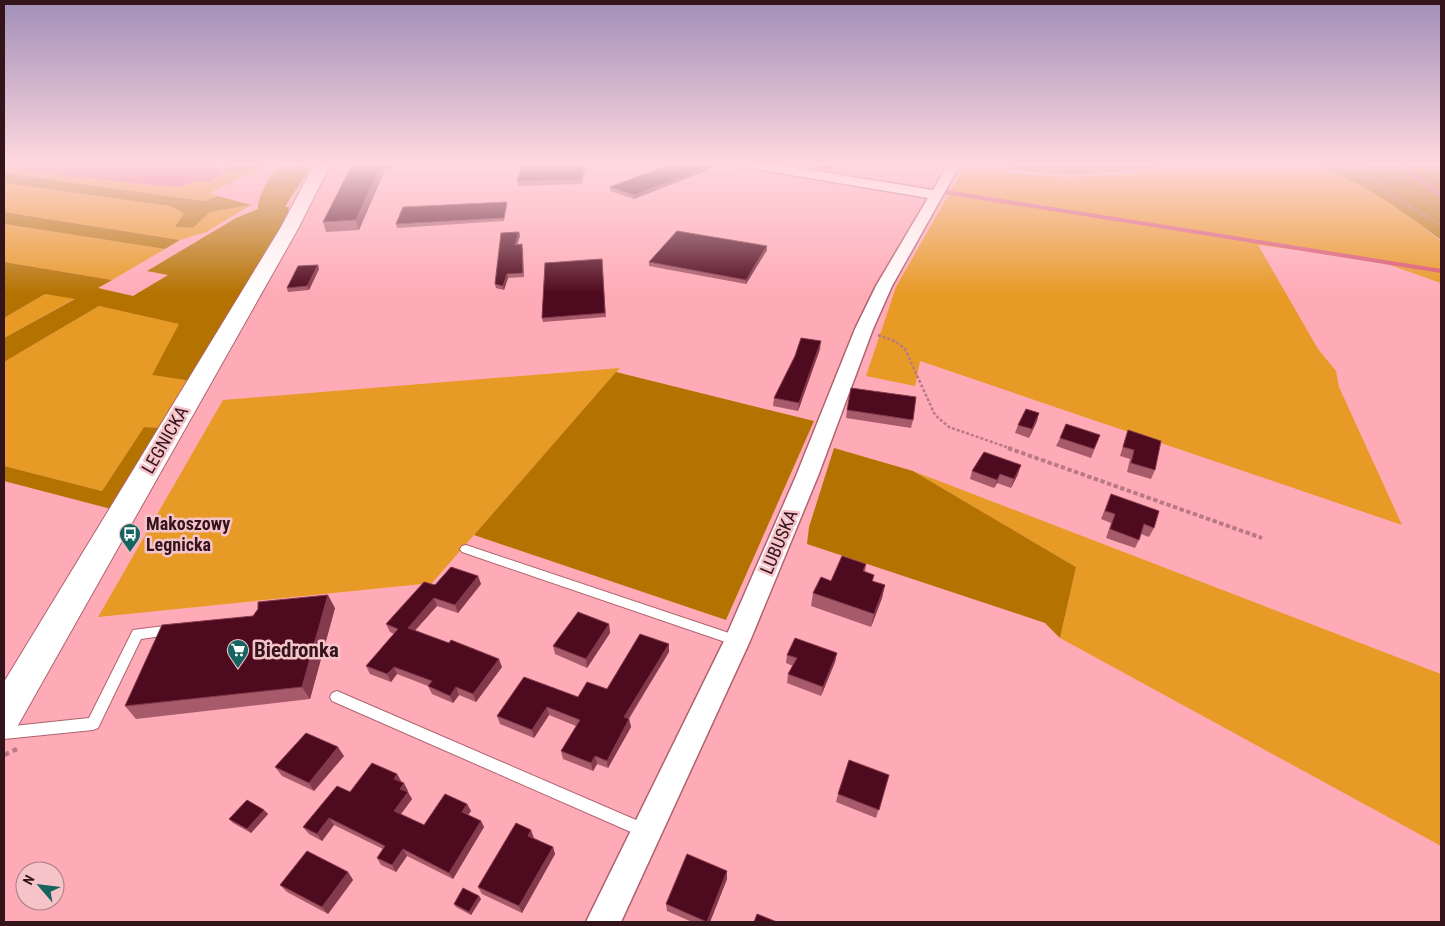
<svg xmlns="http://www.w3.org/2000/svg" width="1445" height="926" font-family="'Roboto Condensed',sans-serif">
	<rect width="100%" height="100%" fill="#feabb7"/>
	<path fill="#e89a27" d="M1225,163C1252,163 1282,159 1310,163C1353,169 1407,215 1441,241V283L1390,265L1358,258L1258,245L1318,349L1336,371L1339,387L1402,525L920,361L915,386L866,376L896,287L966,164L1003,172L1068,178L1221,166Z
		M4,167L140,184L181,187L196,181L211,182L225,173L254,172L209,193L218,196L204,201L4,173Z
		M4,183L170,206L184,213L176,227L193,228L210,212L251,205L206,232L180,240L4,212Z
		M4,224L165,249L112,280L4,262Z
		M45,294L76,298L4,338V318Z
		M99,306L180,324L153,375L191,381L164,428L144,427L102,491L4,466V362Z
		M620,368L432,583L98,617L223,400Z
		M913,471L1441,674V846L1060,638L1076,567Z"/>
	<path fill="#b47301" d="M191,163H268L254,172L225,173L228,169L224,167Z
		M991,163H1197C1139,170 1047,182 991,163Z
		M1310,163H1441V240C1398,208 1362,181 1310,163Z
		M308,165L310,168C303,182 292,193 285,207H289L286,221L191,381L152,375L179,324L99,306L4,362V338L75,299L45,294L4,318V262L112,280L98,288L133,296L168,275L147,271L236,218L258,209C257,198 271,172 280,168C289,164 299,165 308,165Z
		M4,173L204,201L218,196L251,205L210,212L193,228L175,227L184,213L170,206L4,183Z
		M4,212L180,240L165,249L4,224Z
		M616,372L814,421L726,620L474,535Z
		M144,427L164,428L115,510L4,481V466L102,491Z
		M834,448L913,471L1076,567L1060,638L1045,623L807,544L809,527Z"/>
	<path fill="#d85671" d="M6,163H191L228,169L211,182L196,181L181,187L140,184L6,168L4,167Z"/>
	<g fill="none" stroke-linecap="round" stroke-linejoin="round">
		<path stroke="#d85671" stroke-width="4" d="M1396,163L1441,195
			M945,192L1441,271"/>
		<g stroke="#af636f" stroke-width="2">
			<path id="lane" d="M278,163H309L306,165L274,167L271,165Z
				M466,545L741,637L743,641L741,645L737,646L462,552L460,549L462,546Z
				M172,625L176,626L178,630L176,634L141,639L98,728L93,730L4,739V727L89,718L133,630Z
				M337,691L650,826L653,831L650,836L645,839L640,836L332,701L330,697L332,693Z"/>
		</g>
		<g stroke="#af636f" stroke-width="3">
			<path id="street" d="M738,163H766L933,190L949,163H961L892,286L873,329L818,476L750,641L621,922H586L724,641L796,476L855,329L876,286L928,198L744,167Z"/>
		</g>
		<g stroke="#af636f" stroke-width="2">
			<path id="secondary" d="M315,163H331L299,227L17,727L4,732V682L281,227Z"/>
		</g>
		<path stroke="#ba7983" stroke-width="2" stroke-dasharray="2.5 2" stroke-linecap="butt" d="M975,163C1066,181 1148,169 1239,163
			M1267,163L1365,168
			M1363,163C1379,193 1413,208 1441,225
			M1420,163L1441,176"/>
		<path stroke="#ba7983" stroke-width="2.5" stroke-dasharray="3 2" stroke-linecap="butt" d="M878,335L895,341L905,349L935,415L949,427L1012,449"/>
		<path stroke="#ba7983" stroke-width="4" stroke-dasharray="4.5 2.5" stroke-linecap="butt" d="M1008,448L1262,538"/>
		<path stroke="#ba7983" stroke-width="4.5" stroke-dasharray="5.5 4" stroke-linecap="butt" d="M4,755L17,749"/>
		<use href="#lane" fill="#fff" fill-rule="evenodd"/>
		<use href="#street" fill="#fff" fill-rule="evenodd"/>
		<use href="#secondary" fill="#fff" fill-rule="evenodd"/>
	</g>
	<path fill="#a65a6a" d="M353,163H419L393,164L391,170H385L359,230L326,232L323,222Z
		M588,163L581,184L518,186L517,181Z
		M792,163H837L831,170Z
		M710,166V169L634,199L610,191V187Z
		M507,202V205L504,221L397,228L396,224Z
		M519,232L520,236L517,244L523,248L524,277L508,278L504,290L496,288L495,284Z
		M767,246V250L746,284L649,266V262Z
		M602,259L606,317L543,322L542,318Z
		M318,265L319,269L309,290L288,292L287,288Z
		M820,349L798,411L773,406L774,398Z
		M847,410L913,420L911,428L846,418Z
		M1037,421L1029,438L1015,433L1018,425Z
		M1128,430L1155,470L1151,479L1127,472L1130,459L1120,456L1125,439Z
		M1100,435L1091,458L1056,446L1060,438Z
		M972,471L1018,474L1011,488L997,483L994,488L970,479Z
		M1111,494L1154,528L1149,537L1141,534L1139,540L1135,548L1106,538L1111,523L1101,519Z
		M866,564L865,572L874,575L873,581L885,585L882,598L871,627L811,606L813,593L831,581Z
		M478,576L481,584L458,613L437,606L415,630L502,667L476,702L459,695L453,703L432,694L428,686L397,674L391,682L370,674L366,666L394,634L390,632L386,624L435,585Z
		M335,608L310,699L136,719L125,706Z
		M609,624L610,633L587,668L555,654L553,646Z
		M669,652L629,719L631,727L608,768L597,764L593,771L563,759L561,751L576,726L549,715L534,738L500,724L497,716L578,697L607,689Z
		M837,653L835,662L821,696L787,683L788,674L793,666L786,663L787,655Z
		M344,756L314,791L282,776L275,767Z
		M397,774L401,781L400,782L408,791L407,792L412,799L401,814L424,825L467,804L471,811L468,815L481,821L484,827L453,879L407,856L396,872L381,865L377,858L383,849L334,825L322,841L309,834L303,827L350,792Z
		M889,775L876,818L836,802L838,794Z
		M264,810L268,814L251,833L233,823L229,819Z
		M534,838L553,847L555,854L522,913L482,894L478,887Z
		M727,871V879L710,922H692L667,911L666,904Z
		M348,872L353,880L328,914L287,892L280,885Z
		M479,896L481,899L471,915L456,907L454,904Z"/>
	<path fill="#833a4c" d="M382,163H383L385,170L359,230L356,220Z
		M389,163H392L393,164L391,170Z
		M586,163H588L581,184V179Z
		M834,163H837L831,170V166Z
		M710,166V169L634,199V195Z
		M519,232L520,236L516,248L515,245Z
		M767,246V250L746,284V280Z
		M318,265L319,269L309,290L307,286Z
		M507,274L508,278L504,290L503,286Z
		M821,341L820,349L798,411L799,403Z
		M1039,413L1037,421L1029,438L1032,429Z
		M1021,465L1018,474L1011,488L1014,479Z
		M1000,474L997,483L994,488L997,480Z
		M478,576L481,584L458,613L455,605Z
		M885,585L882,598L871,627L874,614Z
		M328,595L335,608L310,699L302,687Z
		M434,598L437,606L411,635L408,628Z
		M609,624L610,633L587,668L586,659Z
		M669,644V652L625,724L624,717Z
		M837,653L835,662L821,696L823,687Z
		M499,659L502,667L476,702L473,694Z
		M394,667L397,674L391,682L387,674Z
		M456,687L459,695L453,703L450,696Z
		M547,707L549,715L534,738L532,730Z
		M629,719L631,727L608,768L607,761Z
		M338,747L344,756L314,791L309,783Z
		M595,756L597,764L593,771L591,763Z
		M397,774L401,781L398,786L394,779Z
		M404,783L408,791L404,796L400,789Z
		M408,792L412,799L398,818L394,811Z
		M467,804L471,811L465,819L462,812Z
		M264,810L268,814L251,833L247,829Z
		M329,818L334,825L322,841L317,834Z
		M481,821L484,827L453,879L449,873Z
		M531,830L534,838L531,843L528,836Z
		M553,847L555,854L522,913L519,906Z
		M403,849L407,856L396,872L392,865Z
		M727,871V879L710,922H707Z
		M348,872L353,880L328,914L322,907Z
		M479,896L481,899L471,915L469,912Z"/>
	<path fill="#4e0a1e" stroke="#833a4c" d="M353,163H382L356,220L323,222Z
		M523,163H586L581,179L517,181Z
		M674,163H702L710,166L634,195L610,187Z
		M812,163H834L831,166Z
		M507,202L504,218L396,224L403,207Z
		M677,231L767,246L746,280L649,262Z
		M519,232L515,245L522,244L523,273L507,274L503,286L495,284L501,233Z
		M602,259L605,313L542,318L545,263Z
		M318,265L307,286L287,288L298,266Z
		M801,338L821,341L799,403L774,398L795,356Z
		M851,388L916,397L913,420L847,410Z
		M1026,409L1039,413L1032,429L1018,425Z
		M1066,424L1100,435L1094,449L1060,438Z
		M1128,430L1161,441L1155,470L1131,463L1134,450L1123,447Z
		M984,452L1021,465L1014,479L1000,474L997,480L972,471Z
		M1111,494L1159,511L1154,528L1144,524L1139,540L1110,529L1115,514L1105,511Z
		M842,556L866,564L863,571L874,575L872,581L885,585L874,614L813,593L821,577L831,581Z
		M451,567L478,576L455,605L434,598L408,628L449,643L451,640L499,659L473,694L456,687L450,696L428,686L432,681L394,667L387,674L366,666L398,629L386,624L424,582L435,585Z
		M328,595L302,687L125,706L162,625L253,616L258,609V602Z
		M578,612L609,624L586,659L553,646Z
		M640,634L669,644L624,717L629,719L607,761L595,756L591,763L561,751L580,720L547,707L532,730L497,716L524,677L578,697L587,682L607,689Z
		M795,638L837,653L823,687L788,674L797,658L787,655Z
		M306,733L338,747L309,783L275,767Z
		M849,760L889,775L879,810L838,794Z
		M372,763L397,774L394,779L404,783L400,789L408,792L394,811L424,825L445,794L467,804L462,812L481,821L449,873L403,849L392,865L377,858L385,846L329,818L317,834L303,827L337,786L350,792Z
		M247,800L264,810L247,829L229,819Z
		M516,823L531,830L528,836L553,847L519,906L478,887Z
		M307,851L348,872L322,907L280,885Z
		M687,854L727,871L707,922L666,904Z
		M463,888L479,896L469,912L454,904Z
		M757,914L777,922H754Z"/>
	<linearGradient id="sky" x2="0" y2="1"><stop stop-color="#a18eb8"/><stop offset="0.56" stop-color="#ffd9df"/><stop offset="1" stop-color="#ffd9df" stop-opacity="0"/></linearGradient>
	<rect width="1445" height="293" fill="url(#sky)"/>
	<defs>
		<g id="bus-pin" transform="scale(1.125)"><path d="M0 17L-7.5 6A9.5 9.5 0 1 1 7.5 6Z" fill="#166460" stroke="#f6c3c9"/><path d="M-5-6H5V4H4V6H2V4H-2V6H-4V4H-5ZM-3.5-4V0h7V-4ZM-3.5 1.2v1.5H-2V1.2ZM2 1.2v1.5H3.5V1.2Z" fill="#fff"/></g>
		<g id="supermarket-pin" transform="scale(1.125)"><path d="M0 17L-7.5 6A9.5 9.5 0 1 1 7.5 6Z" fill="#166460" stroke="#f6c3c9"/><path d="M-6-5.5h2.5l.6 2H6L4.5 2H-2.5L-4.4-4H-6ZM-1.5 3.2a1.3 1.3 0 1 0 .1 0ZM3 3.2a1.3 1.3 0 1 0 .1 0Z" fill="#fff"/></g>
	</defs>
	<g fill-rule="evenodd">
		<use href="#bus-pin" x="130" y="534"/>
		<use href="#supermarket-pin" x="238" y="650"/>
	</g>
	<g text-anchor="middle" stroke-width="5" stroke-linejoin="round" paint-order="stroke">
		<g font-size="18" fill="#32141a" stroke="#f6c3c9">
			<text transform="translate(165 440) rotate(-60)" y="6">LEGNICKA</text>
			<text transform="translate(779 542) rotate(-67)" y="6">LUBUSKA</text>
		</g>
		<g font-size="18" font-weight="bold" fill="#32141a" stroke="#f6c3c9" text-anchor="start">
			<text x="146" y="530">Makoszowy<tspan x="146" dy="21">Legnicka</tspan></text>
		</g>
		<g font-size="21" font-weight="bold" fill="#32141a" stroke="#f6c3c9" text-anchor="start">
			<text x="254" y="657">Biedronka</text>
		</g>
	</g>
	<rect width="1445" height="926" fill="none" stroke="#32141a" stroke-width="10"/>
	<g transform="translate(40 886) rotate(298)"><circle r="24" fill="#f6c3c9" stroke="#a87d83"/>
	<path d="M0-4L9 19L0 12L-9 19Z" fill="#166460"/>
	<text y="-8" font-size="14" font-weight="bold" text-anchor="middle" fill="#32141a">N</text>
	</g>
</svg>
